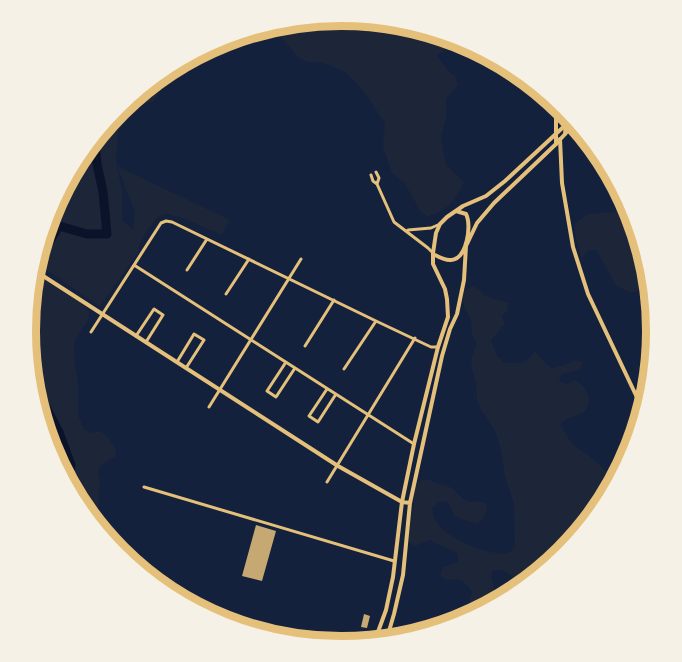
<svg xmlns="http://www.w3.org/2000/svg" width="682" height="662" font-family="Overpass,sans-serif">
	<rect width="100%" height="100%" fill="#14213d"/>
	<path fill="#1d2539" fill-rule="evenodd" d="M341,15L459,39L437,56L449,72L455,76L458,85L446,99V117L441,137L446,165L464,182C452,205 451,206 428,217L421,212L405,184L392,173L383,146L385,123L363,90L346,73L339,69L324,63L308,62L300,59L279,35L270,29Z
		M165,76L162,88L153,102L129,106L122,111L119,119L116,159L117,166L230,220L222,235L180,217L165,214L158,217L147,230L139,245L138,253L100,306H99L50,272L38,267L49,210L118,107ZM117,166L135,212L133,230L122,220V191Z
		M612,212H620L634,216L648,288L630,293L616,285L596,250H589L581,258L575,233V224L587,214Z
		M36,276C59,285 75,290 89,312L88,320L75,340L74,349L75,366L78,382V414L84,430L92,433L100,431C109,437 116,445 116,456L102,464L98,471L100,480L97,524L49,452L25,331Z
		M473,286L480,290L485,296L508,303L507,311L502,316L505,324L491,340L497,356L505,363H523L535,352C542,357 544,364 552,368L568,364L576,360L583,363L579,370L562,374L559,381L567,384L576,380C586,387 596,404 582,413C573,418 568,416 560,425L573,445L587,454L606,471L616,477L602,499L598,498L593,503L592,513L565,553L545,556L542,563L546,567L523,582L502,570H493L491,577C499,596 489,605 474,615L468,608L472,592C465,581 460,577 446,580L440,575L443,567L458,562V554C450,548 439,546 430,540L415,546L409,542L408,524L413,510L415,486L421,480H430L437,484L446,485L453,489L464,500L472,502L480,501L487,504C487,514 484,518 477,524L454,516L448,502L438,501L432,509C433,514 434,519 437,523C447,538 480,551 497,553C502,554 507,553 512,551L515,544L514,504L505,477L501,451L497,436L494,429L480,408L477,400L476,384L472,369L471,360L476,344L472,333L471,320L464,306L463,298L465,290Z"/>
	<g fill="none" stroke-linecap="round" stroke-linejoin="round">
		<path stroke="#0b132b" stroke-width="9" d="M335,16L358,26H395
			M40,257L59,226L87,234H107L103,192L97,164L95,142
			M33,289L40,278L39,261
			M37,390L59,432L71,465L68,480"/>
	</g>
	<path fill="#c6a872" d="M256,525L276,531L262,581L242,576Z
		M364,614L370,616L367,628L361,627Z"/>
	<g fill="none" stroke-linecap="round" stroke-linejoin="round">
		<path stroke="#e5c07b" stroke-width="3" d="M371,175L373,181L377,184L379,178L376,172
			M377,184L394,222L428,248L433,253
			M408,230L431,228L440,224
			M134,265L414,444
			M187,270L207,239
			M226,294L249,259
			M91,332L161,223L166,221L172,222L376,321L431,347H438
			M136,336L154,309L163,315L146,342
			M305,346L334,300
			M177,362L194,334L204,340L186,368
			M286,362L267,391L276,397L295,368
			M344,369L376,321
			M327,389L309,416L318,422L336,394
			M209,407L301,259
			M327,482L415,338
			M144,487L394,561"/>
		<path stroke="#e5c07b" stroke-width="4" d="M433,254C439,257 445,261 451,260C467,259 472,225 466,214L456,211
			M37,272L338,466L402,502L410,503
			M387,638L394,614L403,575L410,503L442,356L450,329L457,314L464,280L466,246L477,223L494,203L556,144L575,123
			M375,640L386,610L393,577L402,502L414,444L438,347L448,317L447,299L445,289L433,264V253L436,233L440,224L447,217L463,206L486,196L505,181L572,119"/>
		<path stroke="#e5c07b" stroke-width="4" d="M556,102V144
			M565,134L567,112
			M560,139L562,183L573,247L588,294L642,408"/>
	</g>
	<path d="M0 0H682V662H0ZM36 331a305 305 0 1 1 610 0a305 305 0 1 1-610 0Z" fill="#f6f1e7" fill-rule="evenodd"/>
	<path fill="none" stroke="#e5c07b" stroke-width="8" d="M36 331a305 305 0 1 1 610 0a305 305 0 1 1-610 0Z"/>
</svg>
